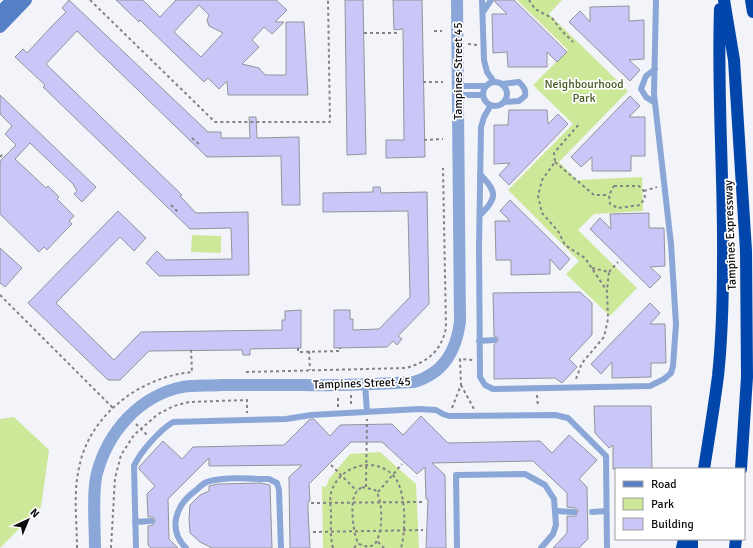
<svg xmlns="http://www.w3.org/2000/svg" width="753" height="548" font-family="Signika,sans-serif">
	<rect width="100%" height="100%" fill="#f3f3fa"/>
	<path fill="#cde899" d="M517,0H562L549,14L628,91L559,162L577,180L642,177L643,211L594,214L578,230L637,288L610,316L566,274L579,261L508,190L573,124L533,85L568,50Z
		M192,235L221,236V253L191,252Z
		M14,417L49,450L41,507L0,548V419Z
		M380,452L416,484L419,548H323L322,486L326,487L329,479L350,454Z"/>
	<path fill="#c8c7f7" stroke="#94949a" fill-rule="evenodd" d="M69,0L208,132H221V138H250L249,117H256L257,138L299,137L300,205H282L281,156L207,157L77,31L46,64L182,195L180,196L196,213L248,212L249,275L159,276L146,263L157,251L166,260L232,259L231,228L190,229L43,87L45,85L15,57L23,49L27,53L51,27L66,12L62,8Z
		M116,0H143L160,17L176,0H276L287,10L275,22H284L272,34L264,27L252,40L259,47L242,64L259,68L265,75H286V22H304L308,95H228L227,81L219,89L208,78L204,82L140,20L139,22ZM199,5L209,15L207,20L209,26L223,33L201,57L174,32Z
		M345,0H363L366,154L347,155Z
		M393,0H422L425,157L386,158V140H404L403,29L394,30Z
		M495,0H514L567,52L557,62L547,52V67H508L507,52L493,53L492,14H507L495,2Z
		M629,6V21L644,20V59L629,60L640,70L630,81L569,22L580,11L590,22V7Z
		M0,95L96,187L82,202L74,194L77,191L73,184L30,143L15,159L46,188L48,186L59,197L57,199L74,216L69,221L72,224L63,233L47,250L44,247L39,252L0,214V161L16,145L5,134L12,126L0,114Z
		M630,96L640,106L629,117H645V156H631V171H592V157L581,167L571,157Z
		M509,110H547L548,124L558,114L568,124L509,185L499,175L510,163L494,164V125H508Z
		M373,187H380L381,193L427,192L429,304L398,336L402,339L397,345L393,341L387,347L334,348V310H350V319H353V330L379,329L410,297L408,211L323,212V193L373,192Z
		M510,200L570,259L560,270L550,259V274L511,275V260H496L495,221H510L500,211Z
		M118,211L146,238L134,251L120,237L56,303L114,360L141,332L282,330V320H285V311L301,310V348L250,349V355H243L242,350L149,351L120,380H108L28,303Z
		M649,213V228H664L665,266L650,267L661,277L650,288L590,229L600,218L611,229L610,214Z
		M0,248L22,268L5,287L0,283Z
		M580,292L592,303V335L569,359L577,367L562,383L555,378L494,379V345L498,340L497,337L494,336L493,293Z
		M650,303L660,313L650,324H665L666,363H651V377L612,378V362L601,374L591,364Z
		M594,406H651L652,469H613V445L609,448L595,433Z
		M421,416L448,443L540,441L552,453L569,435L597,460L579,479L587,487L588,539L579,548H553L567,533V516H576L578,510L575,508L567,507V493L533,461L432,463L445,475L446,548H426L428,499H426L425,467L417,474L382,442H351L309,484L310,501L308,502V511L310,548H290L289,477L302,465L209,466V458L168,499L169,539L178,548H151L148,545V526L153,525L155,521L153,517H148L147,494L155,486L139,469V467L163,441L182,459L193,447L284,445L309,420L311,419H314L330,436L340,425L392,424L403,435Z
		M261,483L270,485L272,548H212L200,542L190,533L189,519L190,505L200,495L209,491V486L218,484Z"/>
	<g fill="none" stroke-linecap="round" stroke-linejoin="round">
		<path stroke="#838387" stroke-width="2" stroke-dasharray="3 3" stroke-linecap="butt" d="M90,0L215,122H330L328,0
			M529,0L535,9L552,18L561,30L573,42
			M434,31H442
			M364,33H396V29
			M468,44L477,45
			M423,82H443
			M192,138L200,145
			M424,140L443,139
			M0,157L4,153
			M555,162L594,195H609
			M614,186H639L644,191L645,198L640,205L618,208L610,204L609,195Z
			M644,191L657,187
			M171,205L179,213
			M592,268L609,272L607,290
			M609,272L618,262
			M0,295L113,408
			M298,348V352L340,351V348
			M309,351L310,370
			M246,372L406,368C428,362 441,351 446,328L443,168
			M576,379L582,363L604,337L608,319L607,291L585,258L565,245L558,231L542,213L538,196L542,180L555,162L554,153L580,123
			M461,385L474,409
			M351,395V406
			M537,395L538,407
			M338,407V395
			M452,408L461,385L460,359L473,360
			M136,424L147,435
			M331,465L357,491
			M362,487L375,490C384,500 383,536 374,545L368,547L359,544C353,537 350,503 355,494C357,491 359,489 362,487Z
			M366,487L367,419
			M378,492L402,464
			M311,503L422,502
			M313,532L423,530
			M378,542L384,548
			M77,548C77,522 73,494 79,468C89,415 140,377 192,372L191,348
			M111,548L115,478L121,455L134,435L158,414L174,406L189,402L247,400V413
			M333,548C330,537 331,526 331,515C331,507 329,497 332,490C341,464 379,455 396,479C406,495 406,530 401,548
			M354,548L358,543"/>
		<path stroke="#8aa7d7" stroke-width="6" d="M482,0L484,60L487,72L494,82
			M483,12L491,0
			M655,69L646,76L641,89L646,97L655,103
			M483 94a12 12 0 1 1 24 0a12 12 0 1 1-24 0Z
			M502,84L519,82C524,87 526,90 525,96L519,101L504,102
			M458,86H485
			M457,95H482
			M491,105L484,117L481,127L479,246L480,377L485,385L493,389L650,386L664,379L671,373L673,366L676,324L671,244L654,94L656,0
			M480,215C498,198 497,192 480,174
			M479,341L494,340
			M365,384L367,412
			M555,511L574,512
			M592,512L606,511
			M135,522L151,521
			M136,548L134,466C140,452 160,430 173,422L286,419L311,415L419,409L436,410L443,414L449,416L555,415L568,418L606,456L607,548
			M186,548C167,529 176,505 195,491C199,488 203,483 207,482C223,476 251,479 269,479L277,483L279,490L281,548
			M457,548L456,475L525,474L545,485L554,499L556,525L553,534L541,548"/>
		<path stroke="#8aa7d7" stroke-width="12" d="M95,548C95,527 92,492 97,473C108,432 139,396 182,387C195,385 208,386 221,385C248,385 275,385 303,385C340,386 377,384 414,382C444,373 456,351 460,322L457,0"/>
		<path stroke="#5680c6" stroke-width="12" d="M0,12L12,0
			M0,27L26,0"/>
		<path stroke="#0346ab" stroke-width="12" d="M724,0L734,60L746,251L747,377L741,469
			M751,0L753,12
			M704,469C709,438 714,407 718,376C722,338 723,299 723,261C724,177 717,93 720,9
			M682,548L684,539
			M692,548V539
			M735,548L736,539"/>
	</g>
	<g text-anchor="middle" stroke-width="3.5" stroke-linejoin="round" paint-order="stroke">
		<g font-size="12" fill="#0e0e10" stroke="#fff">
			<text transform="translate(458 71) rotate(-90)" y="4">Tampines Street 45</text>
			<text transform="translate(730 235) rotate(-92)" y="4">Tampines Expressway</text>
			<text transform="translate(362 383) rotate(-2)" y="4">Tampines Street 45</text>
		</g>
		<g font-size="12" fill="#485a20" stroke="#fff">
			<text x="584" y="88">Neighbourhood<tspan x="584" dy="14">Park</tspan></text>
		</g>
	</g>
	<rect x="615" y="468" width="130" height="72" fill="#ffffff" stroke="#9f9f9f"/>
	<rect x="623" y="481" width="20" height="6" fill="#5680c6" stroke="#9f9f9f"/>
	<text x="651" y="488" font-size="12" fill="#0e0e10">Road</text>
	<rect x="623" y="498" width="20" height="12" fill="#cde899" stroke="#9f9f9f"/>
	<text x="651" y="508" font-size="12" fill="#0e0e10">Park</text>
	<rect x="623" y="518" width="20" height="12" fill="#c8c7f7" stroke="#9f9f9f"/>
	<text x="651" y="528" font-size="12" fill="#0e0e10">Building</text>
	<g transform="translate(28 520) rotate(44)" stroke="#ffffff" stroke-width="3" paint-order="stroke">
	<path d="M0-3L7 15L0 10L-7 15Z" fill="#0e0e10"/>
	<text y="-6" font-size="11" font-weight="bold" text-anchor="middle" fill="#0e0e10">N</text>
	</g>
</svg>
